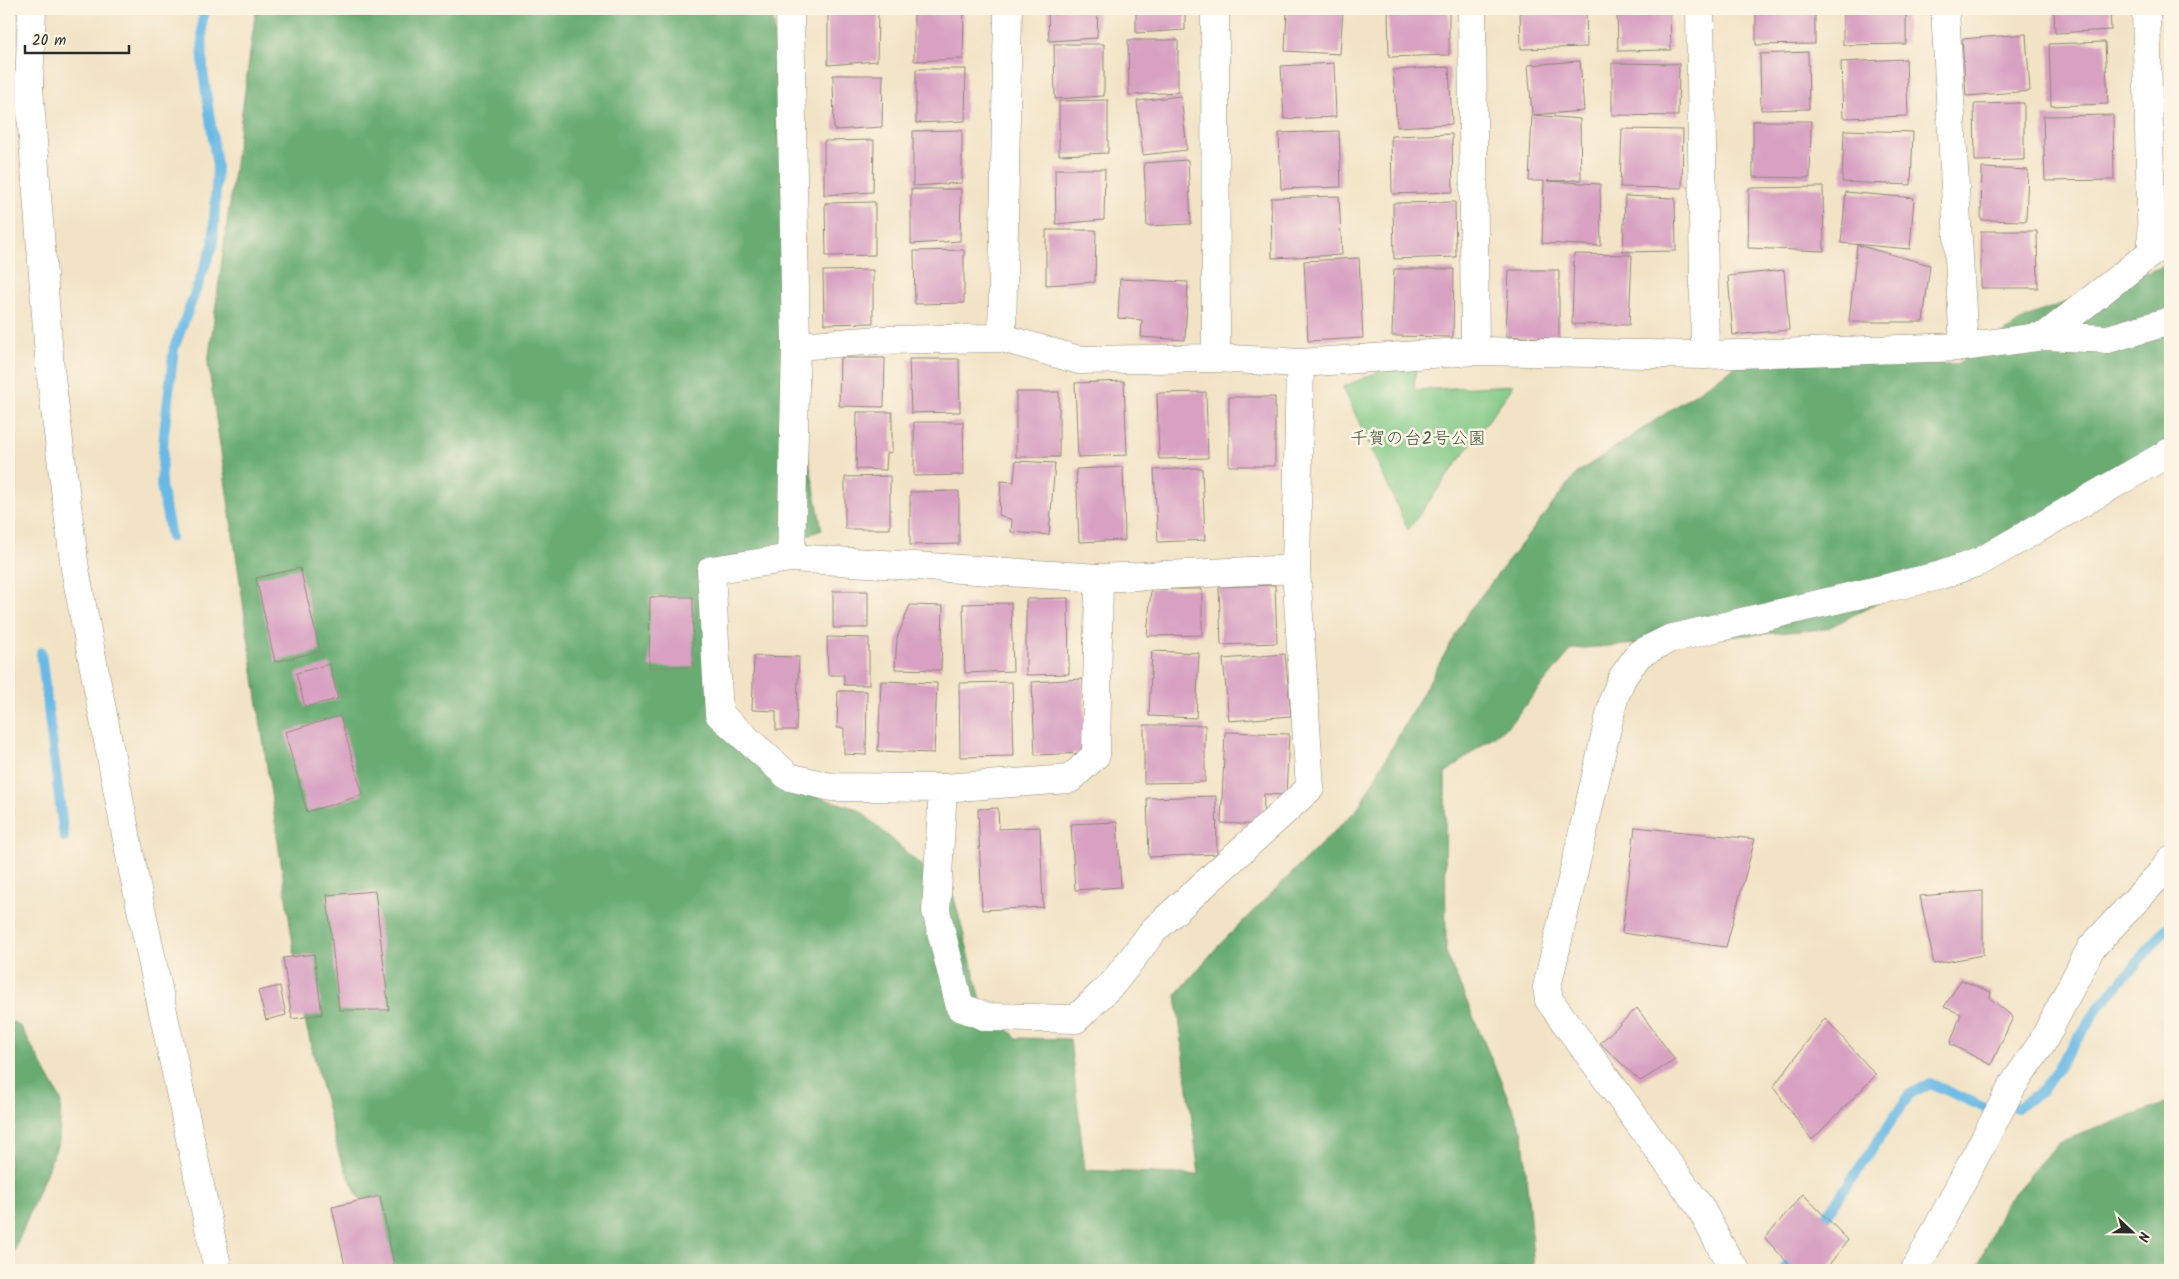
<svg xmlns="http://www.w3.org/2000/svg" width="2179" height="1279" font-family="Kalam,'Klee One',sans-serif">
	<rect width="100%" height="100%" fill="#fcf5e5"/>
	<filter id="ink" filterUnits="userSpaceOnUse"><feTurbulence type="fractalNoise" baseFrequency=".02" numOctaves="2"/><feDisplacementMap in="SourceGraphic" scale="10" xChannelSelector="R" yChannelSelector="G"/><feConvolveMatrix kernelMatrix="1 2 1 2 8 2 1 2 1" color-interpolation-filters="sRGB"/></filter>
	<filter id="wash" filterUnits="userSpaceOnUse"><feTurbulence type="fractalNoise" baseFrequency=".0096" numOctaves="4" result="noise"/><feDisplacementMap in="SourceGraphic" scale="20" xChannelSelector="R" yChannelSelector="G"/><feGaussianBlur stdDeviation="1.12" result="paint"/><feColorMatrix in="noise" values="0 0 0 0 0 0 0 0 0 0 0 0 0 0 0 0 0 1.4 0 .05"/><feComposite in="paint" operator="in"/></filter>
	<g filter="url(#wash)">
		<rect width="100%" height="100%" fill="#f2e3c6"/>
		<path fill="#80c885" stroke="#567a58" d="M1417,355L1414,390L1514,385L1408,530L1343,387Z"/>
		<path fill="#68ac72" stroke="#4a6c4e" d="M256,9H773L791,365L822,530L712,569L714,720L795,790L858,809L953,894L983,1007L1017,1038L1070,1039L1085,1170L1199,1175L1176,995L1218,946L1358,808L1469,611L1577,473L1742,362L1957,364L2031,315L2170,264V455L1826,629L1572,649L1509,725L1445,773L1446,953L1523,1133L1534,1270H392L339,1155L303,1013L208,363Z
			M9,1020L21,1027L61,1100L59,1141L9,1264Z
			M2170,1102V1270H1976L2005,1204L2059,1142Z"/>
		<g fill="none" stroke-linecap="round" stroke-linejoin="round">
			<path stroke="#6ab9e5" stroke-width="10" d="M171,537L161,485L164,434L174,348L213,245L217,167L203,71L202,22L206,9
				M41,652L64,837
				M2016,1108L2043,1090L2099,1007L2166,929L2170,926
				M1818,1228L1910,1094L1930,1083L1985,1108
				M1783,1270L1797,1255"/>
		</g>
		<g id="blocks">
			<path fill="#d8a1c2" d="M828,9H878L877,61L828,65Z
				M914,9H964L963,59L914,61Z
				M1048,9H1098L1097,38L1049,41Z
				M1136,9H1185V30L1136,33Z
				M1287,9H1343L1340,54L1285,51Z
				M1388,9H1449V55L1389,57Z
				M1520,9H1586L1587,47L1521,49Z
				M1617,9H1670L1671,50L1618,51Z
				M1756,9H1815V44L1756,45Z
				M1843,9H1906V44L1843,45Z
				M2054,9H2110L2111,30L2055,33Z
				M2026,34L2030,91L1966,96L1962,39Z
				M1128,40H1178V92L1129,95Z
				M2105,42L2108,104L2051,106L2049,44Z
				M1054,44H1104V96L1055,99Z
				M1808,52L1809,109L1761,110L1760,54Z
				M1906,59L1908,116L1843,118L1841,62Z
				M1580,61L1584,111L1532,115L1528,65Z
				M1334,63L1336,117L1284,119L1281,66Z
				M1612,63L1679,64L1678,116L1612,115Z
				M1449,67L1452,124L1397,127L1393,70Z
				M916,69H966L965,121L916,123Z
				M833,75H883L882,127L834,130Z
				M1181,96L1187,150L1143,155L1137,101Z
				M1108,100V153L1059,155V101Z
				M2024,103V160L1975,161L1974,104Z
				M1532,115L1580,119L1581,180L1547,181L1600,184L1601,246L1542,243L1544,181H1529Z
				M2113,115L2114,180L2045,181L2043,116Z
				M1753,121H1811L1810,178L1753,177Z
				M1622,129L1683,130L1682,188L1620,187Z
				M962,130V183L913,186V131Z
				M1844,130L1913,132L1911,185L1842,182Z
				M1339,131L1341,187L1281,189L1279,133Z
				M1452,134L1453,192L1392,194L1391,136Z
				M874,140L873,192L824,195V141Z
				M1188,160L1191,224L1147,226L1144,163Z
				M1982,168L2028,170L2026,221L1981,220Z
				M1055,169H1105L1104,220L1056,224Z
				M1823,187L1824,251L1748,248L1749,188Z
				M911,189H961L960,241L911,244Z
				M1846,192L1914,198L1910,249L1841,243Z
				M1339,196L1342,255L1272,258L1271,198Z
				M1625,196L1675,198L1676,251L1623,252Z
				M875,202V255L826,256L825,203Z
				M1455,202L1456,257L1394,259L1393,203Z
				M1046,230H1096L1095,282L1046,285Z
				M1981,231H2037L2038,288H1981Z
				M1857,245L1930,265L1923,322H1849Z
				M964,250V303L915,304L914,251Z
				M1574,254L1632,255L1629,325L1572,324Z
				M1359,258L1363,338L1308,341L1304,261Z
				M1394,269H1454L1453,337L1392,336Z
				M873,270V323L824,324L823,271Z
				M1509,270H1559V339L1506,336Z
				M1784,270L1789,330L1733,335L1728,276Z
				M1120,279L1188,282L1185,340L1141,337L1142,320L1118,318Z
				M840,358H885L884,407L839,406Z
				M909,359H959L960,412L911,413Z
				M1124,381L1127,455L1078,457L1075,383Z
				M1016,392H1059V457H1016Z
				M1206,392L1208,458L1159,459L1157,393Z
				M1229,397H1275V466H1229Z
				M857,412H892V452L887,453L886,470L856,469Z
				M914,422H963L964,475L914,476Z
				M1016,461L1055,463L1049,535L1011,532L1012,520L999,515L1001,481L1014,482Z
				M1123,467L1125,540L1079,542L1076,469Z
				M1202,468L1205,540L1158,542L1154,470Z
				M890,476V529H845V477Z
				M959,491V544L910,545V492Z
				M300,568L320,651L275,662L256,578Z
				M1275,585L1277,643L1221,645L1219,587Z
				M1151,589H1202V635L1147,636Z
				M833,591H868V628H833Z
				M650,597H693V667H649Z
				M1068,598L1069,674L1026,675V599Z
				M1011,603L1013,671L965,673L963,604Z
				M910,605L943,606L941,670L895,669L897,638Z
				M827,637L869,638V685H844V675H828Z
				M1152,651L1199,653L1196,718L1149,716Z
				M1285,654L1291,716L1229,721L1223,659Z
				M754,656L799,657L796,730H776V711L752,710Z
				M330,664L338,699L305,707L296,673Z
				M1083,679L1086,753L1035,755L1032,682Z
				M881,681L937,683L934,753L878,751Z
				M1012,682L1014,756L960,757L959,683Z
				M838,691H867L866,755L844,754V728H837Z
				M340,716L363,795L307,812L285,732Z
				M1144,725H1205V782L1144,783Z
				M1225,732L1289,734L1286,795L1264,794L1263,825L1221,823Z
				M1216,796L1217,854L1149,857L1147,798Z
				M998,808L999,829L1040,827L1043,907L982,910L978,809Z
				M1117,822L1121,887L1075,890L1071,824Z
				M1635,827L1755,839L1726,947L1622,933Z
				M375,891L389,1010H339L327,895Z
				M1983,891V955L1934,964L1920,896Z
				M314,954L322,1014L292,1019L283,958Z
				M1961,980L1991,992L1990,998L2013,1017L1991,1065L1950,1044L1961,1014L1944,1007Z
				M280,986L286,1015L266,1020L258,991Z
				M1637,1008L1675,1060L1640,1081L1600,1043Z
				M1825,1018L1876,1075L1812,1140L1773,1087Z
				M1803,1194L1848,1240L1825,1270H1794L1765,1238Z
				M380,1196L395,1270H346L332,1207Z"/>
		</g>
	</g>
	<g filter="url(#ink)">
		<use href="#blocks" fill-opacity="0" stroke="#8e8778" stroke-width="1"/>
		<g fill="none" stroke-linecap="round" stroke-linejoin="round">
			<g stroke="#8e8778" stroke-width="29">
				<path id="minor" d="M790,9L796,346L791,558
					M1215,9L1216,358
					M1472,9L1475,351
					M1700,9L1705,355
					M1945,9L1964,347
					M2146,9L2152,252
					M9,86L29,87
					M2045,336L2152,252L2167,244
					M1002,338L1008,9
					M796,346L880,340L1002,338L1079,360L1216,358L1300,363L1475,351L1705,355L1964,347L2045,336L2108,339L2170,321
					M1099,578L1096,755L1070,779L943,788L831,787L789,777L719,714L711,570L791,558L1099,578L1296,569
					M943,788L936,911L960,1007L987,1017L1076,1019L1114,982L1154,930L1310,788L1296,569L1300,363
					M1736,1270L1729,1262L1700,1207L1549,1000L1547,987L1614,698L1622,678L1639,654L1669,639L1938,576L1981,561L2170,452
					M1915,1270L2013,1085L2042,1043L2091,948L2164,870L2170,860"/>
			</g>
			<g stroke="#8e8778" stroke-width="29">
				<path id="tertiary" d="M32,9L29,87L50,369L75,569L133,871L218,1270"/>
			</g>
			<use href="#minor" stroke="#fff" stroke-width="28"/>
			<use href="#tertiary" stroke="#fff" stroke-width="28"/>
		</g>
	</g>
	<g text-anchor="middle" stroke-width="5" stroke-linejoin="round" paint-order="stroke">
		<g font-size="18" fill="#445a46" stroke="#fcf5e5">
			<text x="1418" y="444">千賀の台2号公園</text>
		</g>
	</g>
	<rect width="2179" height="1279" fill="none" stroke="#fcf5e5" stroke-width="30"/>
	<g transform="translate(2132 1232) rotate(112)" stroke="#fcf5e5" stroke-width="4" paint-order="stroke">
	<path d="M0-4L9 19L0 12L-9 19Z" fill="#2b2b2b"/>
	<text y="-8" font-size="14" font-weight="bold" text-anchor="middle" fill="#2b2b2b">N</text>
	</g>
	<path d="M25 45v8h104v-8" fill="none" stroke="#2b2b2b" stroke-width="2.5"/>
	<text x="32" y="45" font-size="15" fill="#2b2b2b" stroke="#fcf5e5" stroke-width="4" paint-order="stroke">20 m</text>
</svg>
